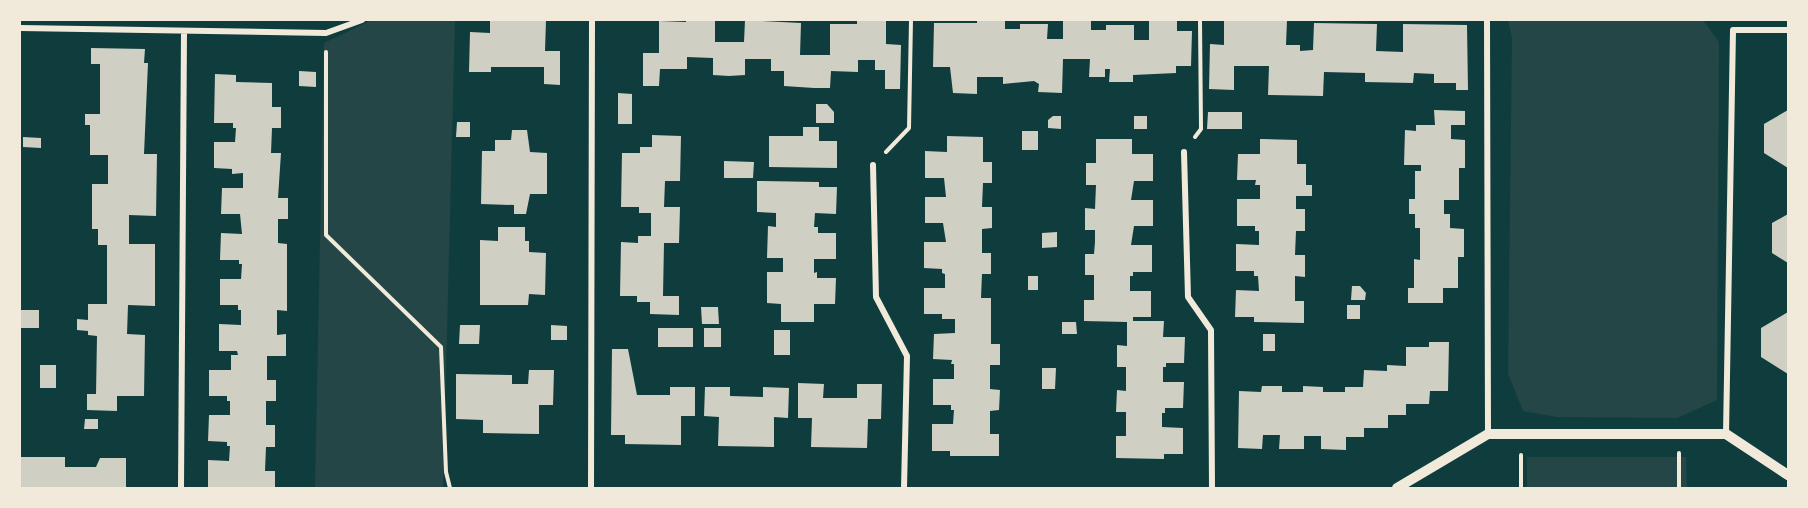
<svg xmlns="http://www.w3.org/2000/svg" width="1808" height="508" font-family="'Nunito Sans',sans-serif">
	<rect width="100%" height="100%" fill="#0f3d3e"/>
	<path fill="#244646" d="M372,20H455L443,488H315L324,43Z
		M1508,20H1703L1719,42L1717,400L1677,418L1557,417L1523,411L1508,374L1512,38Z
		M1527,457H1686L1687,488H1527Z"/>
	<path fill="#cfcfc3" d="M490,20H546L545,51H560V85L544,84V67H491V72H469L470,32L490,33Z
		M686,20H715V42H744L745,20L801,23L800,55H830V24H857V20H886V44L901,45L900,89H885V70H875V60H858V72L831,71L830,88H814L784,86V71H771V59H745V75L729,76L713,75V58L687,57V69H660L659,86H643V53H659V21L686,22Z
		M977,20H1005V29H1020V24H1048L1047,39H1063V20H1091V30H1106V25H1134V40H1149V20H1177V31H1192L1191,66H1176V73L1133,75V82H1109L1110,69H1105V77H1089L1090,59H1063L1062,93L1038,92L1039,84L1034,81L1003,84V77H977V94L953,93L950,67H933L934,23H977Z
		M1224,20H1287L1286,45H1300V51L1313,50L1314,23L1377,24L1376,51L1403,52V24L1467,25L1468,90H1456V83H1434V74L1414,73L1413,83L1365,82V73L1324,72L1323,96L1268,95L1269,66H1234V90L1209,89L1210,44L1224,45Z
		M91,48L145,49L144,63H148L144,154H157L156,216L129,215V244H155V306L128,305L127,334L145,335L144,396H117V411L87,410V394H96L97,336L88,335V331L77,330V319L88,320V304H107V245H98V229H92V184H108V155H90V125H85V114H100V64H91Z
		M299,71L316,72V87L299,86Z
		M215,74L236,75V82L272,83V107H281V128H272L271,153H281L278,198H288V219H278V243L287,244V311L277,310V335L286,334V356H267V380H276V401H266V425H275V447H266L265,471H275V488L208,487V460L229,461L230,446H227V442L208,441L209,415H230V401H227V396H209V370H231V355H238L237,351H219V324L241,325V310H238V305H220V279H241L242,264H239V260H220L221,233L242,234L240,214H221L222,188H243V173L232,174V169L214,168V142H235L236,128H233V123H214Z
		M618,93L632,94V124H618Z
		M816,104H827L834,112V123H816Z
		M1434,110L1465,111V125H1451V139L1465,140V168H1459V200H1444V214H1450V228L1464,229V257H1458V288H1443V303H1408V288H1414V259L1420,260V228H1415V214H1409V199H1415V171H1421V165H1404L1405,130L1416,131V125H1435Z
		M1788,110V168L1764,153V124Z
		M1208,112H1242V129H1207Z
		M1053,116H1061V129L1048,128V120Z
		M1134,116H1147V129H1134Z
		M457,122H470V137H456Z
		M803,127H819V141H837V168L769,167V136H803Z
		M512,130H527L530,152L547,153V194H530L526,214H514V205L481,204L482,151H495V140H511Z
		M1022,131H1038V150H1022Z
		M652,135L681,136L680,181H665L664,207H680L679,243H664L663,296H679V315L650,314V302H637V296H620L621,242L638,243V236H651V213H639V207H621L622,153H640V147H652Z
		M947,136L983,137V162H992V183H983L982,207H992V228L982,229V253H991V274H982L981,298H991V344H1000V365H990V389L1000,390L999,410L990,411V434H999V456H950V451H932V424H953L954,410H951V405H933V379H954V364H951L952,360L933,359L934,334L955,333V319H942V314H924V288H945V274L942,273V269L924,268V242H946L943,223H925V197H946L944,178H925V151L947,152Z
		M23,137L41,138V148L23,147Z
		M1096,139H1132V154H1153V181H1134L1131,200H1153V226H1134L1131,245H1152V272H1133V276H1130V291H1151V317H1133V321H1164L1163,337H1185L1184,363H1166V367H1163V382H1184L1183,408H1165V413H1162V427L1183,428V454H1164V459L1116,458V436H1126V412H1116L1117,390L1126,391V367H1117V345L1127,346V322L1084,321V300H1094V275H1085V254H1094L1095,242V230H1085V208L1095,209L1096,185H1086V163H1096Z
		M1260,139L1297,140V164H1306V185H1312V196H1296V209H1305V231H1296L1295,255H1305V277L1295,276V301H1304V323L1254,322V317H1235L1236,290L1259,291L1258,276H1254V271H1236V244L1259,245V231H1255V226H1237V199H1260V185H1255L1256,180H1237L1238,154H1260Z
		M724,161L754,162L753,178H724Z
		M757,181L819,182V187H837L836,214L815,213L814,227H818V233H836V259H814V273L817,272V278H836L835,304H814V322H781V304L767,303V272H783V258H767L768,226L776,227V213L757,212Z
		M1788,214V263L1772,253V223Z
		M498,227H525V241H529V252L546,253L545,295L529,294L528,305H480V240L498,241Z
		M1057,232V247L1042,248V233Z
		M1028,276H1038V290H1028Z
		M1352,286H1360L1366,293L1365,300H1351Z
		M1347,305H1360V319H1347Z
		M701,307H718L719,324H702Z
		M20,310H39V328H20Z
		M1788,312V374L1761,357V328Z
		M1062,322H1076L1077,334H1062Z
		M460,325H480L479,344H459Z
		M551,325L567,326V340H551Z
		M658,328H693V347H658Z
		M704,328H721V347H704Z
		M774,330H790V355H774Z
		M1263,334H1275V351H1263Z
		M1429,342H1449L1448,391H1430L1429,404H1406V415H1388V428H1364V437H1346V450L1321,449V436H1304V449H1279L1280,435H1263L1262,449L1238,448L1239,391L1261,392L1262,386H1282V392H1303V386L1323,387V392H1345V387H1363L1364,370L1387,371V365L1406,366V347H1429Z
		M612,349H628L637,395H670V387H695V416H681V445L625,444V435H611Z
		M40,365H56V388H40Z
		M1042,368H1056L1055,389H1042Z
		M529,370H554L553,405H539V434L483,433V420L456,419V374L512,375V384H528Z
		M798,383L824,384L823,398H857V384H882L881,419H868L867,448L811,447L812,418H798Z
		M705,387H730V396L763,397V387L789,388L788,418L774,417V447L718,446L719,417L704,416Z
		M85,419H98V429H84Z
		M20,457H65V467H96L100,458H126V488H20Z"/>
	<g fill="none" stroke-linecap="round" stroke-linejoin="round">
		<path stroke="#f1e9da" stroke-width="4" d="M326,52V235L441,347L446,472L450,488
			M1195,137L1201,129L1200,20
			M886,152L909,128L911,20
			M1679,453V488
			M1521,455V488"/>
		<path stroke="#f1e9da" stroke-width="6" d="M1487,20L1488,434
			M20,28L326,33L362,20
			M1184,152L1188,297L1211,330L1212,488
			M873,165L876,297L907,356L904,488
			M1726,434L1733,30H1788
			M181,488L184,32
			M591,488L592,20"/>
		<path stroke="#f1e9da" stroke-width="10" d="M1397,488L1488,434H1726L1788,475"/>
	</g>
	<rect width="1808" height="508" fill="none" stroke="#f1e9da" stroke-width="42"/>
</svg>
